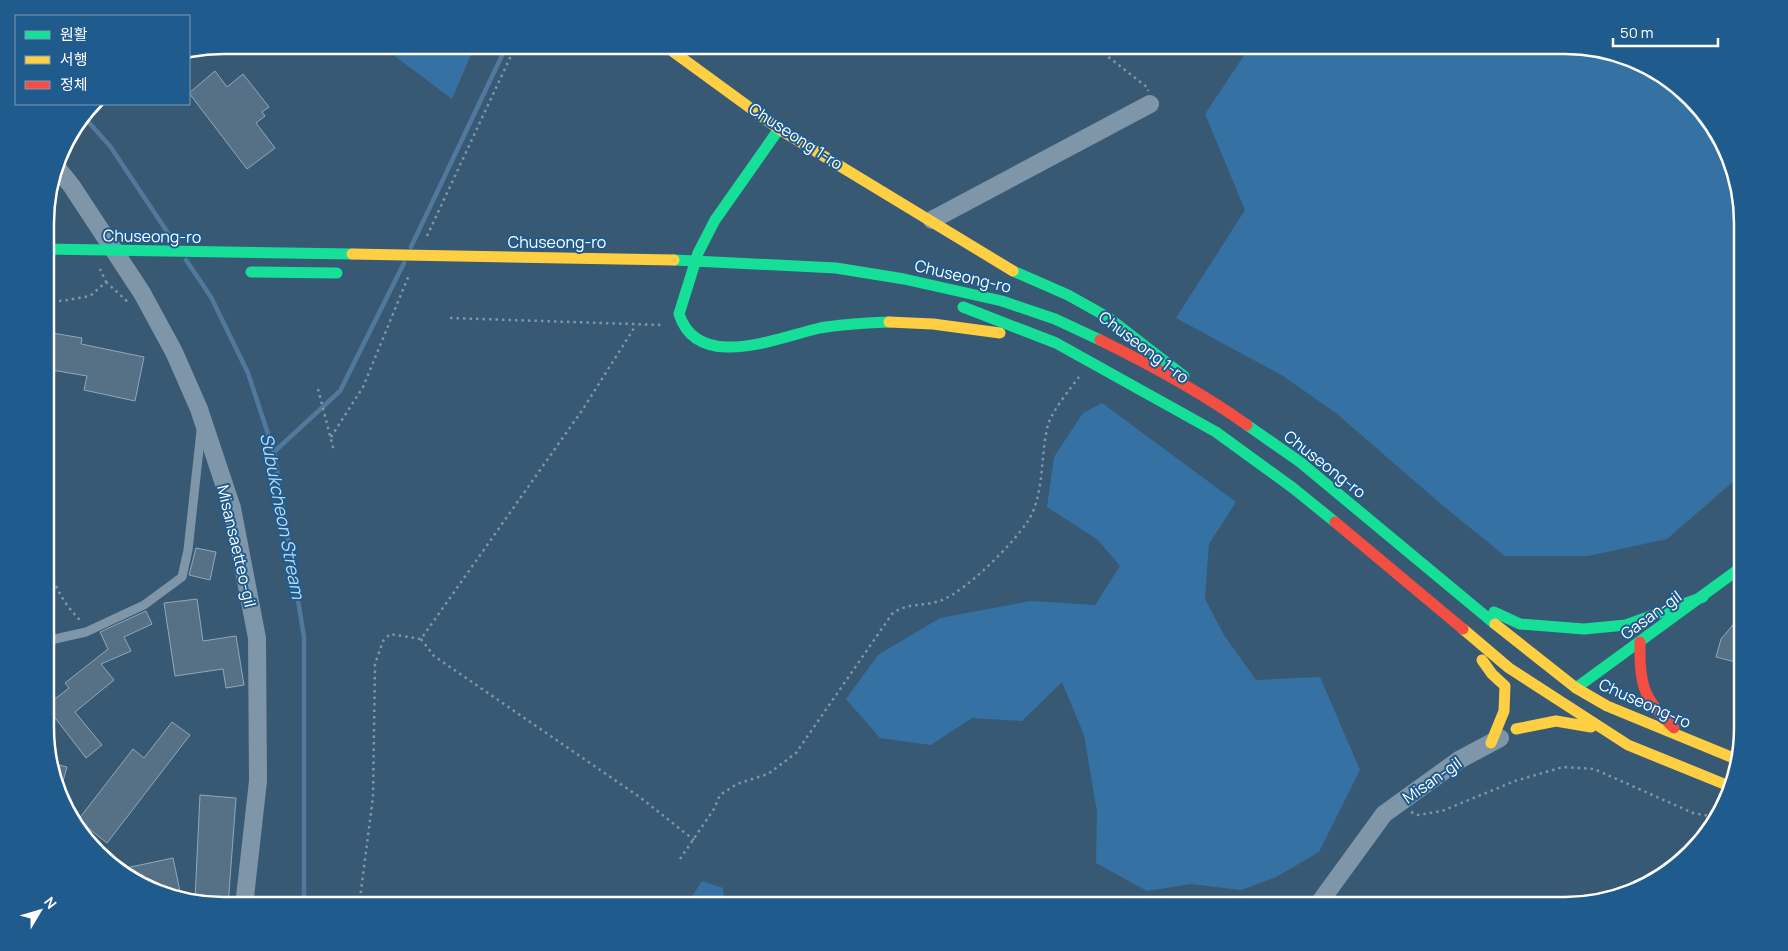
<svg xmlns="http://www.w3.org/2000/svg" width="1788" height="951" font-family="Manrope,'Noto Sans KR',sans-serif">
	<rect width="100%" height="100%" fill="#385974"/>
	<path fill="#3571a3" d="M380,45H475L452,99Z
		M1251,45H1566L1644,63L1713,124L1742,200V474L1667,539L1588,556H1505L1442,505L1336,413L1283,376L1176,318L1245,210L1205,114Z
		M1102,403L1236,502L1209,544L1205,599L1224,635L1256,680L1320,677L1360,770L1319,852L1276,877L1241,890L1191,884L1147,891L1096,863L1097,812L1084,735L1062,682L1022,721L972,718L931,745L880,738L846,699L878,655L940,618L1031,601L1095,605L1120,566L1098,540L1047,507L1054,457L1083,413Z
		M702,881L723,888L725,906H692L691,898Z
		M780,896L815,906H773Z"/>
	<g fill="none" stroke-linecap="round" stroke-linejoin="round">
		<path stroke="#51799b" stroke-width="4.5" d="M84,117L110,146L174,242
			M411,247L507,45
			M186,260L211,297L248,373L274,452L304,637V906
			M274,452L340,391L404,263"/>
	</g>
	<path fill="#567086" stroke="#94a7b7" d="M215,71L227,87L243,74L269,107L262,112L265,116L256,123L275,148L247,169L189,93Z
		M46,332L82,338L81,344L144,357L135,401L84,390L87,376L46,369Z
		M196,548L216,552L210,580L189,575Z
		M197,599L203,641L236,636L244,685L226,688L223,669L175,676L164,603Z
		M146,611L152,624L124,637L131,651L101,664L114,680L75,712L102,745L86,758L46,706L69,688L65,683L108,649L100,632Z
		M1743,613V664L1716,657L1721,639Z
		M172,722L190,735L107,843L78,820L133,749L144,758Z
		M51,763L67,767L61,788Z
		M200,795L236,798L228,906L195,899Z
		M173,858L181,896L144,888L121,869Z"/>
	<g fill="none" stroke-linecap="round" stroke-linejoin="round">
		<path stroke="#7f95a8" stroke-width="2.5" stroke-dasharray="2.5 4" stroke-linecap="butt" d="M1093,45L1148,88V91
			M427,236L516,45
			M106,282L129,303
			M46,300L62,301L90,296L106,282L100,269
			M450,318L662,325
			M318,389L334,451
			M331,437L363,387L409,275
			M46,555C52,582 62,603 82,622
			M421,639L434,656L641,798L694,840
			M1411,812L1418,815L1442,811L1515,781L1563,767L1594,769L1693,813L1716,817
			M680,859L714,809L720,795L737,784L768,774L796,753L892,614C907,602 924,607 942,600C967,590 1013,544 1028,521C1045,494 1040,455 1048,425C1052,411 1070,389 1079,377
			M359,906L373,797L375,664L383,641L390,634L421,639L583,409L636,325"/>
		<path stroke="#7f95a8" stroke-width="9" d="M46,641L86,632L144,605L182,577L188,550L201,431"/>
		<path stroke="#7f95a8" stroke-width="18" d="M57,168L71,185L142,293L174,352L199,409L232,508L257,638L258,781L244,906
			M932,220L1150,104
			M1317,906L1384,814L1459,760L1500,738"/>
		<path stroke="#16e098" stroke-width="11" d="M779,129L715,220L698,253L679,314C698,373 779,337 820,328C842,324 865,323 889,322
			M45,249L352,254
			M674,260L836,268L904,279L1002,301L1055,319L1100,340
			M1013,271L1068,295L1109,318L1184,376
			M251,272L337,273
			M963,307L1056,343L1216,432L1293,488L1335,522
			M1247,425L1300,462L1495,624
			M1494,612L1520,624L1584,629L1626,625L1703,597
			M1576,688L1743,566"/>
		<path stroke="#ffcf43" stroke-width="11" d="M664,45L779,129L1013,271
			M352,254L674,260
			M889,322L933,324L1000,333
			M1495,624L1576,688L1607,706L1736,759
			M1463,629L1509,668L1628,745L1729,786
			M1482,660L1492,674L1505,686L1504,711L1491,743
			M1516,729L1556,721L1591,727"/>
		<path stroke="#f24e42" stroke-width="11" d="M1100,340C1151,365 1201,392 1247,425
			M1335,522L1463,629
			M1640,642C1639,684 1643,699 1674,728"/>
	</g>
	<g text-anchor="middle" stroke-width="4" stroke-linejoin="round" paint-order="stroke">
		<g font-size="16" fill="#fff" stroke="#205b8d">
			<text transform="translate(796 136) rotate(33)" y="6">Chuseong 1-ro</text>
			<text transform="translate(152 236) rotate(1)" y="6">Chuseong-ro</text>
			<text x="557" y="248">Chuseong-ro</text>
			<text transform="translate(963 276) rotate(13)" y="6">Chuseong-ro</text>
			<text transform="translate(1144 347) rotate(37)" y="6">Chuseong 1-ro</text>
			<text transform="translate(1325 464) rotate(38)" y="6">Chuseong-ro</text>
			<text transform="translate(237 546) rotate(77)" y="6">Misansaetteo-gil</text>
			<text transform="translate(1651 615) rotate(-36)" y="6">Gasan-gil</text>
			<text transform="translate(1645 703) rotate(24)" y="6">Chuseong-ro</text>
			<text transform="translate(1432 780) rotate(-35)" y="6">Misan-gil</text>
		</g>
		<g font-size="18" font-style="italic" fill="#badaf3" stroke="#205b8d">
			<text transform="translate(282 516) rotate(79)" y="6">Subukcheon Stream</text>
		</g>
	</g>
	<path d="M0 0H1788V951H0ZM223 54H1565A169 169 0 0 1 1734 223V728A169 169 0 0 1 1565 897H223A169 169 0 0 1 54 728V223A169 169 0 0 1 223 54Z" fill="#205b8d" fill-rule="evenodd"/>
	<path fill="none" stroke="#fff" stroke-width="2.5" d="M223 54H1565A169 169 0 0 1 1734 223V728A169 169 0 0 1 1565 897H223A169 169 0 0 1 54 728V223A169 169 0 0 1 223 54Z"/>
	<rect x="15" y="15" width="175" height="90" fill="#205b8d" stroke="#799dbb"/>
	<rect x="25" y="31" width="25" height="8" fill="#16e098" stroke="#799dbb"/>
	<text x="60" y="40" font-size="15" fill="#ffffff">원활</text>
	<rect x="25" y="56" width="25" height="8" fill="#ffcf43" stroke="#799dbb"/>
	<text x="60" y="65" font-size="15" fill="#ffffff">서행</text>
	<rect x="25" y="81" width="25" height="8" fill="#f24e42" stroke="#799dbb"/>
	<text x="60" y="90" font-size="15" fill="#ffffff">정체</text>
	<g transform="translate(40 911) rotate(52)" stroke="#205b8d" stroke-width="4" paint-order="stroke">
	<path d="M0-4L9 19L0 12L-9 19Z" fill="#ffffff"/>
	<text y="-8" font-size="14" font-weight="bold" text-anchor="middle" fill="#ffffff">N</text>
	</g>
	<path d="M1613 38v8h105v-8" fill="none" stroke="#ffffff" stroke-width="2.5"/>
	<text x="1620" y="38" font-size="15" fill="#ffffff" stroke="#205b8d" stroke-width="4" paint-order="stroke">50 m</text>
</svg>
